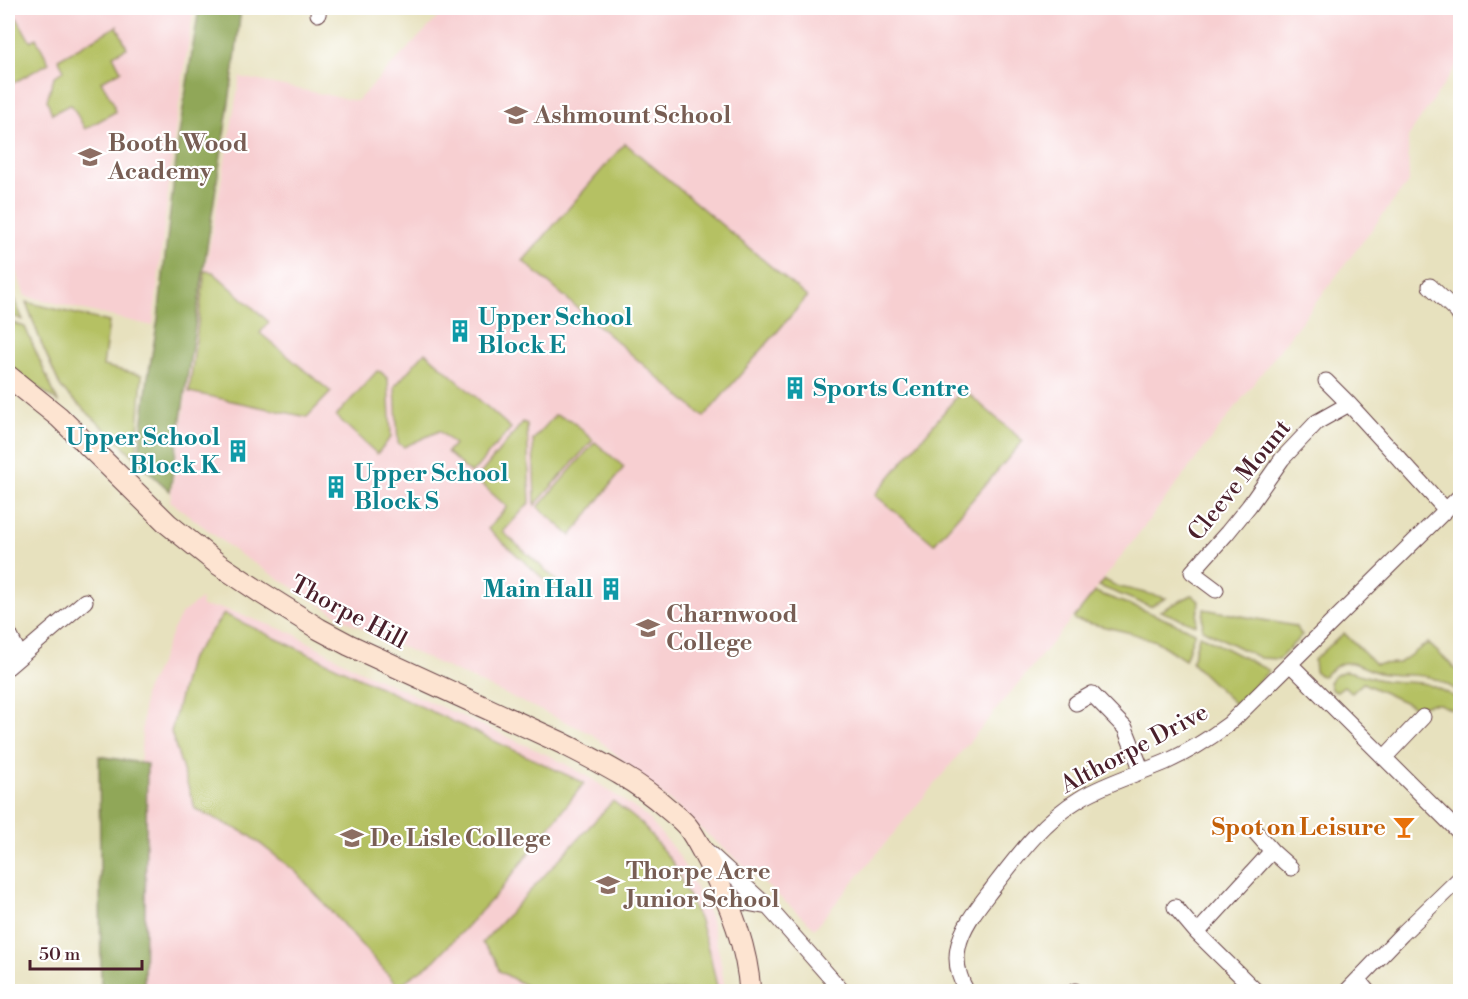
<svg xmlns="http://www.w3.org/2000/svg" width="1468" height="999" font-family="'Libre Bodoni',serif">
	<rect width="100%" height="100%" fill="#fff"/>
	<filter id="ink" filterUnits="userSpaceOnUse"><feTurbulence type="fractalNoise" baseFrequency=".0167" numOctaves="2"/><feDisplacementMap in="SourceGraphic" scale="12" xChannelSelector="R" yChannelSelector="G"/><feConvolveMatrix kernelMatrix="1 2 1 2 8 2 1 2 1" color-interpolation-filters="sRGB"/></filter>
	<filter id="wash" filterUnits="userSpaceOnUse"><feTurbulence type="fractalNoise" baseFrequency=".008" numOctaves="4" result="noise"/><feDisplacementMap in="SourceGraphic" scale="24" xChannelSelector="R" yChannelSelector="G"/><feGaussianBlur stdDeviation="1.35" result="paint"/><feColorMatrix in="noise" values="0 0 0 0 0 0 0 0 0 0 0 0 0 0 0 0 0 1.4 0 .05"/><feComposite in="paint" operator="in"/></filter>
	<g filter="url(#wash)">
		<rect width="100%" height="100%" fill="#e7e1be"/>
		<path fill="#f7cfd1" d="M8,8H194L176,125L153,326L25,296L8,249V223L11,221L12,195L8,188Z
			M447,8H1460V61L1408,137L1409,181L1094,592L815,928L592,734L350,623L239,554L170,501L205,271L240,77L357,101Z
			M201,599L202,607L222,608L292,633L357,669L552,757L589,777L646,816L678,854L710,916L720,957L725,991L140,992L134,884L144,695L160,662L171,634L182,613Z"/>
		<path fill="#b5c163" stroke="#807047" stroke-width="1.5" d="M17,18L30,41L36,38L49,63L8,86V23Z
			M117,26L127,48L113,55L121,71L101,81L113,102L115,112L85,129L71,104L52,114L47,100L54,77L64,70L58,59Z
			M625,143L807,297L704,417L523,261Z
			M205,271L213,272L269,322L260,333L331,392L307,417L189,392Z
			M8,291L11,292L23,320L8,314Z
			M26,302L109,322L103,366L142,375L136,458L61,388L42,345Z
			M8,321L25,327L58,402L8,365Z
			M425,352L511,428L471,474L447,452L454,444L439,431L404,447L398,443L395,386Z
			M377,371L381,372L388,379L391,437L377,454L336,416Z
			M963,389L1023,441L934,544L875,495Z
			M555,415L571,420L593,440L535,505L533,440Z
			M523,422L527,424L530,502L503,532L561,584L556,590L488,529L507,507L476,479Z
			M595,442L624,467L571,536L538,507Z
			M1105,580L1116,586L1166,598L1152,606H1149L1099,586Z
			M1095,592L1146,611L1195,632L1185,660L1156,641L1127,632L1075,620L1074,618Z
			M1192,595L1199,601L1196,625L1160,611Z
			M1204,609L1295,626L1302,635L1279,659L1260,658L1202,629Z
			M224,614L584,783L497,894L434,961L398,986L296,872L249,835L195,809L171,732L189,660Z
			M1344,633L1375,664L1399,663L1428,643L1460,673V692C1452,688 1444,682 1435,679C1418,672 1397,677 1379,673C1368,670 1355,661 1343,663C1335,665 1329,672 1323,676L1319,675L1315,671L1314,660Z
			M1200,635L1268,670L1269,671L1235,704L1193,664L1192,661L1199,636Z
			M1345,671C1356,672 1366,677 1377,679C1392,683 1406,681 1421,683C1435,685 1448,694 1460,700V713L1439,704H1431L1415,707L1363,683L1352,693L1344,686L1337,691H1334L1331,689L1329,682C1333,676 1339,673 1345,671Z
			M613,801L642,824L673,863L700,921L711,959L718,991H535L499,971L495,958L482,943Z"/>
		<path fill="#90a759" stroke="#6d6342" stroke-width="1.5" d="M199,8H241L234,69L170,491L138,462L148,377L158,319L179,134Z
			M99,756L147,764L144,991H101Z"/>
	</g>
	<g filter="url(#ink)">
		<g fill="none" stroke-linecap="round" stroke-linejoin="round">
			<g stroke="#623c41" stroke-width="17">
				<path id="street" d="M318,14L319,8
					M1430,286L1457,312L1460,317
					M1326,381L1349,404
					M1216,590L1192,572L1227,533L1249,506L1282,459L1317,422L1349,404L1446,510
					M8,632L20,656
					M1290,664L1460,833
					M8,667L85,601
					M1076,703L1092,694L1125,728L1142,771
					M1384,758L1423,717
					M1256,833L1272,851L1291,868
					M707,851L768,907L843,992
					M726,899L768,907
					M1175,907L1197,933L1257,992
					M1197,933L1272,851
					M1358,980L1368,992
					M1075,991V992
					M967,992C959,978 955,963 958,948C962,926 979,906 992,889C1018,855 1044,820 1081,798C1108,782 1138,774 1166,762C1188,752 1209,739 1229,724L1460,496
					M1346,992L1402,934L1460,878"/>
			</g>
			<g stroke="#623c41" stroke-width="23">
				<path id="secondary" d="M8,376L59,417L168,524L218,564L260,592L319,629L349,645L562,743C599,762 636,780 667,808C674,814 681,819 687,826C695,836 700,847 706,858C728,898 747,945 750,992"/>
			</g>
			<use href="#street" stroke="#fff" stroke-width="15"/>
			<use href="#secondary" stroke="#fde4d1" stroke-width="21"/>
		</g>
	</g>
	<defs>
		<g id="school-bare" transform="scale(1.8)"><path d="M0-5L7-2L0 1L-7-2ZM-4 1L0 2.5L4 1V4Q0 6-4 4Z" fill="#8d6e63" stroke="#fff" stroke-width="2.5" paint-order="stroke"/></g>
		<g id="building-bare" transform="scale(1.8)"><path d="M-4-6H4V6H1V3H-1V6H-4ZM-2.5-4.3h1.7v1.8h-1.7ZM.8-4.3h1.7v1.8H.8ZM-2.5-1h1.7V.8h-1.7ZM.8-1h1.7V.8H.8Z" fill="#0f9aa8" stroke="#fff" stroke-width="2.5" paint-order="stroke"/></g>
		<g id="bar-bare" transform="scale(1.8)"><path d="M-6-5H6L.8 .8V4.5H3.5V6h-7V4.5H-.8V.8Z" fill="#e8710a" stroke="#fff" stroke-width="2.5" paint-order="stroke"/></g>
	</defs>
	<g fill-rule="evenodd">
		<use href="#school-bare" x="516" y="115"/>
		<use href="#school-bare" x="90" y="157"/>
		<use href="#building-bare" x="460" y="331"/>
		<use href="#building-bare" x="795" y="388"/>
		<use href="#building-bare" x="238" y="451"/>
		<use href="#building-bare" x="336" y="487"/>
		<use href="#building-bare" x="611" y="589"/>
		<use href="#school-bare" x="648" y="628"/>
		<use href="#bar-bare" x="1404" y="827"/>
		<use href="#school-bare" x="352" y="838"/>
		<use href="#school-bare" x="608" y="885"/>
	</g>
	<g text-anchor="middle" stroke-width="4.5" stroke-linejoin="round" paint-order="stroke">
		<g font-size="24" font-weight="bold" fill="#785e54" stroke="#fff" text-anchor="start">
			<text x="534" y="123">Ashmount School</text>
			<text x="108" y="151">Booth Wood<tspan x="108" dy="28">Academy</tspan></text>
			<text x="666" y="622">Charnwood<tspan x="666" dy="28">College</tspan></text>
			<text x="370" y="846">De Lisle College</text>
			<text x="626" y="879">Thorpe Acre<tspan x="626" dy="28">Junior School</tspan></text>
		</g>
		<g font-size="24" font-weight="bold" fill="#0d838f" stroke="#fff" text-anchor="start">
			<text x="478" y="325">Upper School<tspan x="478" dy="28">Block E</tspan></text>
			<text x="813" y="396">Sports Centre</text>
			<text x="220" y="445" text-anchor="end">Upper School<tspan x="220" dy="28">Block K</tspan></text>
			<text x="354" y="481">Upper School<tspan x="354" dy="28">Block S</tspan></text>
			<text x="593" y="597" text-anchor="end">Main Hall</text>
		</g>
		<g font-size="24" fill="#4a1f2b" stroke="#fff">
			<text transform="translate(1239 480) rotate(-51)" y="8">Cleeve Mount</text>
			<text transform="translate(349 612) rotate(28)" y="8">Thorpe Hill</text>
			<text transform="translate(1134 748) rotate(-28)" y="8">Althorpe Drive</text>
		</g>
		<g font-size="24" font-weight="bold" fill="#c56008" stroke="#fff" text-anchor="end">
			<text x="1386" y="835">Spot on Leisure</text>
		</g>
	</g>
	<rect width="1468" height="999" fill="none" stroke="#fff" stroke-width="30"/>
	<path d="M30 960v9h112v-9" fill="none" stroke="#4a1f2b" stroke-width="3"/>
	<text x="39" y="960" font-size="18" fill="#4a1f2b" stroke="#ffffff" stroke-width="4.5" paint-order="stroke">50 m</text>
</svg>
